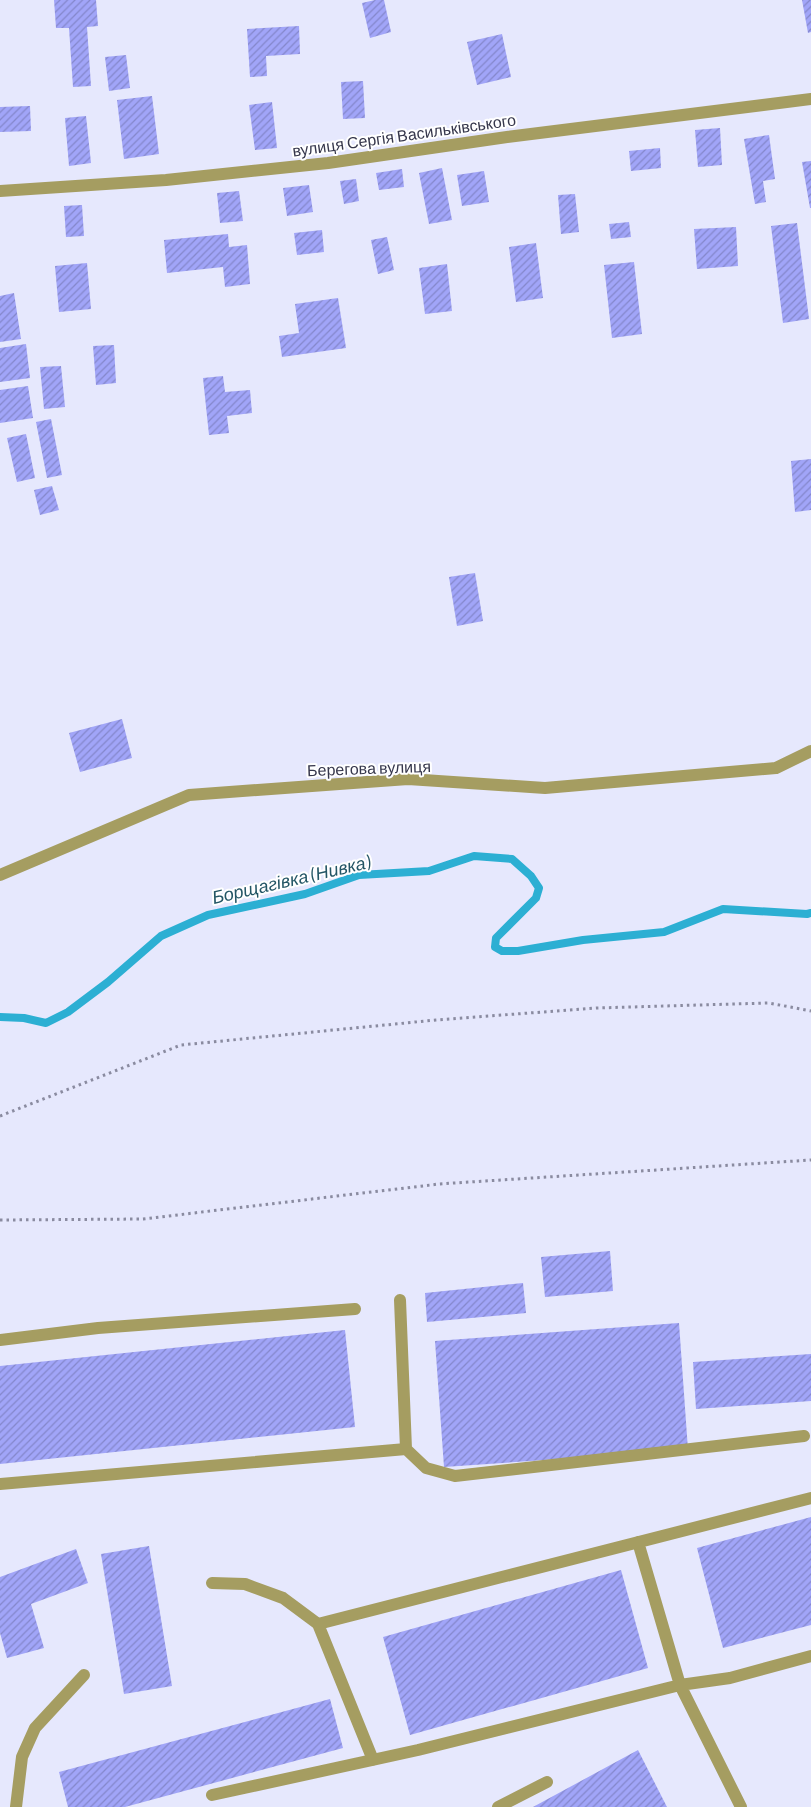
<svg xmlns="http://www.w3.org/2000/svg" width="811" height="1807" font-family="Barlow,sans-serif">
	<defs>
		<pattern id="building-hatch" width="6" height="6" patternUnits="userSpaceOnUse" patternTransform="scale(1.25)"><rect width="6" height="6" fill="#a1a5f8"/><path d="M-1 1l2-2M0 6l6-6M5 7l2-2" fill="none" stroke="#8487cb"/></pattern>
	</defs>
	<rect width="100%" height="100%" fill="#e6e8fd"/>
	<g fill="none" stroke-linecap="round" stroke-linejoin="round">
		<path stroke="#2cafd3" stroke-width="8" d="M0,1017L24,1018L46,1023L68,1012L108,982L161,936L208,915L305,894L359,875L429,871L474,856L512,859L531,876L539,888L536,898L496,938L495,947L502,951H518L583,940L664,932L723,909L807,914L811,913"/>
	</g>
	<path fill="url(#building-hatch)" d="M54,0H96L98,26L87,27L91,86L73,87L69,28H56Z
		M375,0H384L391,32L370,38L362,3Z
		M802,0H811V32L808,33Z
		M299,26L300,54L266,56L267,76L250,77L247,29Z
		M502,34L511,77L477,85L467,42Z
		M126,55L130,88L109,91L105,57Z
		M363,81L365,118L343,119L341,82Z
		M152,96L159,154L124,159L117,100Z
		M272,102L277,148L255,150L249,105Z
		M30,106L31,131L0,132V107Z
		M86,116L91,163L69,166L65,118Z
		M720,128L722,165L698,167L695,130Z
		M769,135L775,179L763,181L766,202L755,204L744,139Z
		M660,148L661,168L631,171L629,151Z
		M811,161V208H810L802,162Z
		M442,168L452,220L429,224L419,173Z
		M402,169L404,187L379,190L376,173Z
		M484,171L489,202L462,206L457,175Z
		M356,179L359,201L344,204L340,181Z
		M309,185L313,212L287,216L283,188Z
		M239,191L243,221L220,223L217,193Z
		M575,194L579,232L561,234L558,195Z
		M82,205L84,236L66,237L64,206Z
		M629,222L631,237L611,239L609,224Z
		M797,223L809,319L783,323L771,226Z
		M736,227L738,266L697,269L694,229Z
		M322,230L324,252L297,255L294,233Z
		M228,234L229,247L247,245L250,284L225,287L223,267L167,273L164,240Z
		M387,237L394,270L378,274L371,240Z
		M536,243L543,298L516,302L509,247Z
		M634,262L642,334L612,338L604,265Z
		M87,263L91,309L59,312L55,266Z
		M447,264L452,311L425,314L419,268Z
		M14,293L21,339L0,342V296Z
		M338,298L346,348L282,357L279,336L299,333L295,304Z
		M26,344L30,378L0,382V348Z
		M114,345L116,383L96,385L93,346Z
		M61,366L65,407L44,409L40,367Z
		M223,376L225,392L250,390L252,413L227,416L229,433L209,435L203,378Z
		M28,386L33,418L0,423V390Z
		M51,419L62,475L47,478L36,422Z
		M26,434L35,478L17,482L7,438Z
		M811,459V510L795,512L791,461Z
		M52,486L59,510L40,515L34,490Z
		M475,573L483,621L457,626L449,577Z
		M122,719L132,758L80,772L69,733Z
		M610,1251L613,1291L545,1297L541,1257Z
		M523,1283L526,1313L427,1322L425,1293Z
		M679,1323L688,1450L444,1467L435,1341Z
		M345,1330L355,1427L0,1464V1366Z
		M811,1354V1401L696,1409L693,1362Z
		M811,1517V1625L723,1648L697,1548Z
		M149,1546L172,1686L124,1694L101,1554Z
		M76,1549L88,1583L31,1604L44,1648L7,1658L0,1633V1577Z
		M621,1570L648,1668L410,1735L383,1637Z
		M330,1699L343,1748L125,1807H68L59,1772Z
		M638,1750L667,1807H533Z"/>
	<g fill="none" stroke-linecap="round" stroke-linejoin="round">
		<path stroke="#8a8ba0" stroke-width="3" stroke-dasharray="2.5 4" stroke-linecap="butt" d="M0,1116L181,1045L436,1020L596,1008L769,1003L811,1011
			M0,1220L143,1219L439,1184L811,1160"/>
		<path stroke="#a59d61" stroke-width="12" d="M0,191L166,180L328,163L507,137L811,99
			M0,875L189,795L408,779L545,788L776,768L811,751
			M400,1300L406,1449
			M0,1340L98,1328L355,1309
			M0,1484L406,1449L426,1468L455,1476L804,1436
			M638,1542L680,1685L741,1807
			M212,1583L245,1584L283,1598L318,1624L373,1760
			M318,1624L811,1498
			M212,1795L418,1750L680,1685L730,1678L811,1656
			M16,1807L22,1757L35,1728L84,1675
			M498,1807L547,1782"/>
	</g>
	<g text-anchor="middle" stroke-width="4" stroke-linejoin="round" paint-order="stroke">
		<g font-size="16" fill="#36374c" stroke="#fff">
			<text transform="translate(404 135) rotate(-8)" y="6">вулиця Сергія Васильківського</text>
			<text transform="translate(369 768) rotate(-2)" y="6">Берегова вулиця</text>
		</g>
		<g font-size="18" font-style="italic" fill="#235565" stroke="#fff">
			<text transform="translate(291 880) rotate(-13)" y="6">Борщагівка (Нивка)</text>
		</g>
	</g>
</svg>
